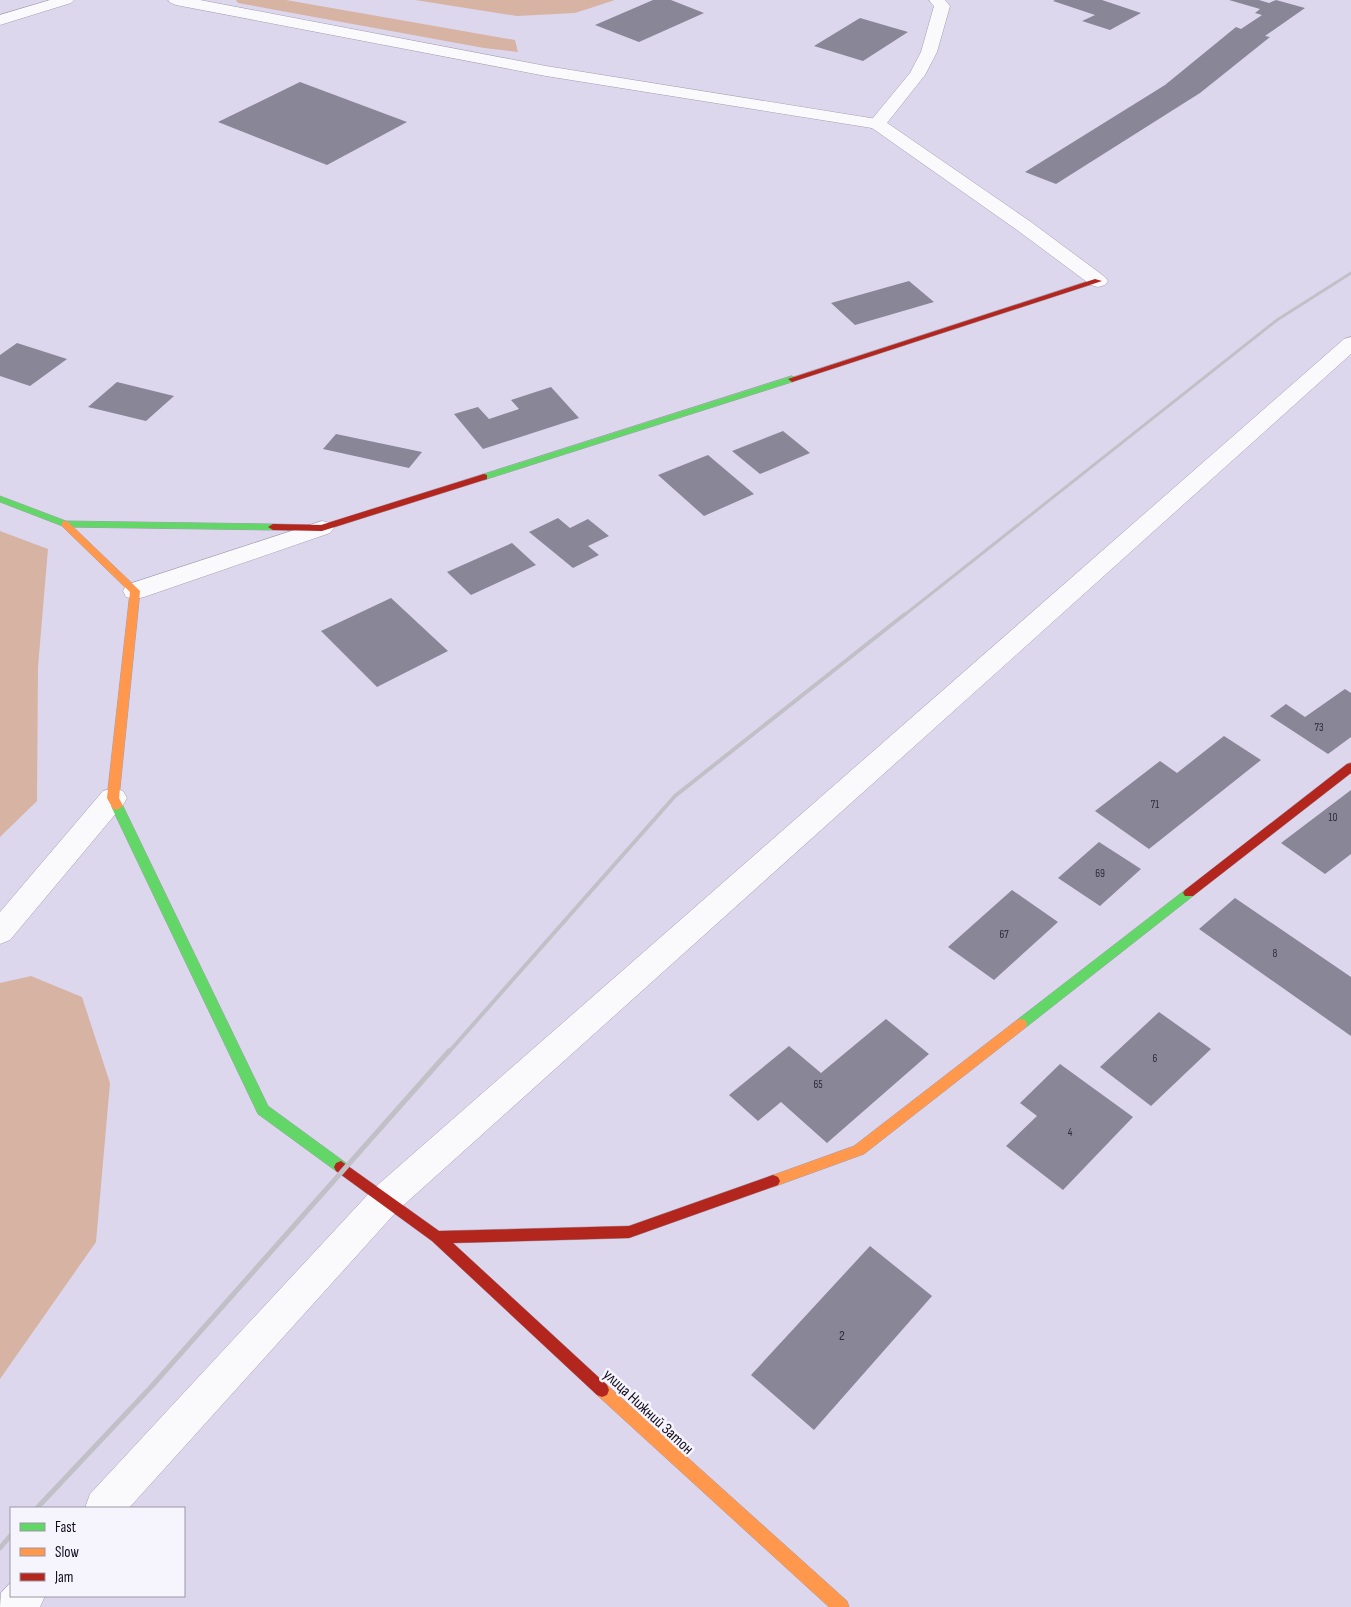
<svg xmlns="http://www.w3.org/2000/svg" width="1351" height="1607" font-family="'Sofia Sans Condensed',sans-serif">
	<rect width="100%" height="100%" fill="#ddd7ee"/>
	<path fill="#d7b3a4" d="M236,0H286L515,40L518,52L484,48L238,3Z
		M415,0H615L575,13L517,16Z
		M0,531L48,549L38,667L37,801L0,837Z
		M31,976L82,997L110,1083L96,1242L0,1379V983Z"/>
	<path fill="#888697" d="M653,0H671L704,13L639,42L595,25Z
		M1055,0H1102L1141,13L1110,30L1082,21L1095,15L1053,1Z
		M1229,0H1259L1269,3L1276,0L1305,8L1265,36L1270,37L1200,93L1056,184L1025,172L1165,85L1236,27L1241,29L1262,15L1255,13L1260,9Z
		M860,18L908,32L863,61L814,46Z
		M300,82L407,122L327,165L218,122Z
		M909,281L934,302L855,325L831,303Z
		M17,343L67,359L30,386L0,376V355Z
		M117,382L174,396L146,421L88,407Z
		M551,387L579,418L483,449L454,414L478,407L489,419L519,409L511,400Z
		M783,431L810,453L760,474L732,451Z
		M336,434L422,452L409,468L323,449Z
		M708,455L754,494L704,516L658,475Z
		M558,518L570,528L588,519L609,536L588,546L599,555L573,568L529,532Z
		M512,543L536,565L471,595L447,572Z
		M391,598L448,651L377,687L321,631Z
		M1345,689L1351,693V737L1328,754L1270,716L1286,704L1305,717Z
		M1224,736L1261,760L1149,849L1095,811L1160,761L1177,773Z
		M1351,790V854L1325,874L1281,843Z
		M1099,842L1141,869L1100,906L1058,878Z
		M1012,890L1058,922L994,980L948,947Z
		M1235,898L1351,977V1036L1199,929Z
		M1159,1012L1211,1049L1151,1106L1100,1067Z
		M886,1019L929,1054L827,1143L781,1102L758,1121L729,1095L789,1046L821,1073Z
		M1060,1064L1133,1117L1063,1190L1006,1146L1037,1116L1020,1103Z
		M870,1246L932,1296L814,1430L751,1375Z"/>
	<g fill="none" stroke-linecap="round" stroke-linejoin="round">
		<g stroke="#a29daf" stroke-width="1">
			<path id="lane" d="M929,0H945L950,6L937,52L925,75L883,128L877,129L871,128L868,124L910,73L921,52L934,6Z
				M1351,337V354L397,1211L129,1508H85L90,1494L373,1189L1344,339Z
				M322,521L330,523L334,528L330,533L144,597L135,599L126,597L123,591L126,585Z
				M113,788L123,791L127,798L123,805L10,940L0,944V912L103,791Z
				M11,1582V1596H45L40,1607H0L1,1593Z"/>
		</g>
		<g stroke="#a29daf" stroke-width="1">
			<path id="street" d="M50,0H74L71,3L0,25V15Z
				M168,0H200L546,66L883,120L1031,222L1105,277L1108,281L1105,285L1098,287L1091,285L1017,230L872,128L546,76L176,5L171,3Z"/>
		</g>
		<g stroke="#a29daf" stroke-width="1">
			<path id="fast" d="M792,376L796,379L795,381L487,479L484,480L479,477L481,475Z
				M0,496L66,521L273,524L278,527L273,530L65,527L0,502Z
				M117,802L123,806L268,1106L346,1163L348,1167L346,1171L341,1173L336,1171L258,1114L111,806Z
				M1189,888L1193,890L1195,893L1193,896L1025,1028L1021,1029L1017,1028L1015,1024L1017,1020L1185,890Z"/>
		</g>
		<g stroke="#a29daf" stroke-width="1">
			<path id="slow" d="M65,521L68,522L140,591L119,798L123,806L117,810L113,809L107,798L130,592L62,526V522Z
				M1021,1019L1025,1020L1027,1024L1025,1028L864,1154L773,1187L768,1185L766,1181L768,1177L854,1146L1017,1020Z
				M602,1383L607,1385L847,1601L849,1607H829L597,1395L595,1390L597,1385Z"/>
		</g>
		<g stroke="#a29daf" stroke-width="1">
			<path id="jam" d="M1095,279L1102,281L795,381L792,382L788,379Z
				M484,474L487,475V479L322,531L273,530L268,527L273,524L321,525Z
				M1351,763V773L1193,896H1185L1183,893L1185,890L1347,764Z
				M341,1161L439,1231L629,1226L773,1175L778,1177L780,1181L778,1185L629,1238L453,1243L607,1385L609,1390L607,1395L602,1397L597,1395L432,1241L336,1171L334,1167L336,1163Z"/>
		</g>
		<use href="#lane" fill="#faf9fc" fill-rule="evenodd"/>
		<use href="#street" fill="#faf9fc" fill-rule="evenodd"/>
		<use href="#fast" fill="#63d668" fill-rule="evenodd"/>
		<use href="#slow" fill="#ff974d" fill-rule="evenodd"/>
		<use href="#jam" fill="#b3261e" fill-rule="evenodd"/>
		<path stroke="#c2c0c7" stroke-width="3" d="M903,616L1277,320L1351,273"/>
		<path stroke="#c2c0c7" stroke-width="4" d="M448,1053L675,796L905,614"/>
		<path stroke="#c2c0c7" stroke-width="5" d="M37,1508L151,1387L449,1051
			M0,1548L11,1535"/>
	</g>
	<g text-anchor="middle" stroke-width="5" stroke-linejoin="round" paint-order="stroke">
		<g font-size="11" fill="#2f2b3a">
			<text x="1319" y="731">73</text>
			<text x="1155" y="808">71</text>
			<text x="1333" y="821">10</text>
			<text x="1100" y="877">69</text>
			<text x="1004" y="938">67</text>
			<text x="1275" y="957">8</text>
			<text x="1155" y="1062">6</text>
			<text x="818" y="1088">65</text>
			<text x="1070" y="1136">4</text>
		</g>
		<g font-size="14" fill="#2f2b3a">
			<text x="842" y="1340">2</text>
		</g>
		<g font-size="16" fill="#110d1b" stroke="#f6f4fd">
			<text transform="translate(649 1411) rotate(43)" y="6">улица Нижний Затон</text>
		</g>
	</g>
	<rect x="10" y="1507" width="175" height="90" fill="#f6f4fd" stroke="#9a98a3"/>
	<rect x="20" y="1523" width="25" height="8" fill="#63d668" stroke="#9a98a3"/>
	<text x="55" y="1532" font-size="15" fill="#110d1b">Fast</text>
	<rect x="20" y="1548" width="25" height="8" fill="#ff974d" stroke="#9a98a3"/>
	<text x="55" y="1557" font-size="15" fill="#110d1b">Slow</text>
	<rect x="20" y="1573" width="25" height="8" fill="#b3261e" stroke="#9a98a3"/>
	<text x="55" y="1582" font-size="15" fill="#110d1b">Jam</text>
</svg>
